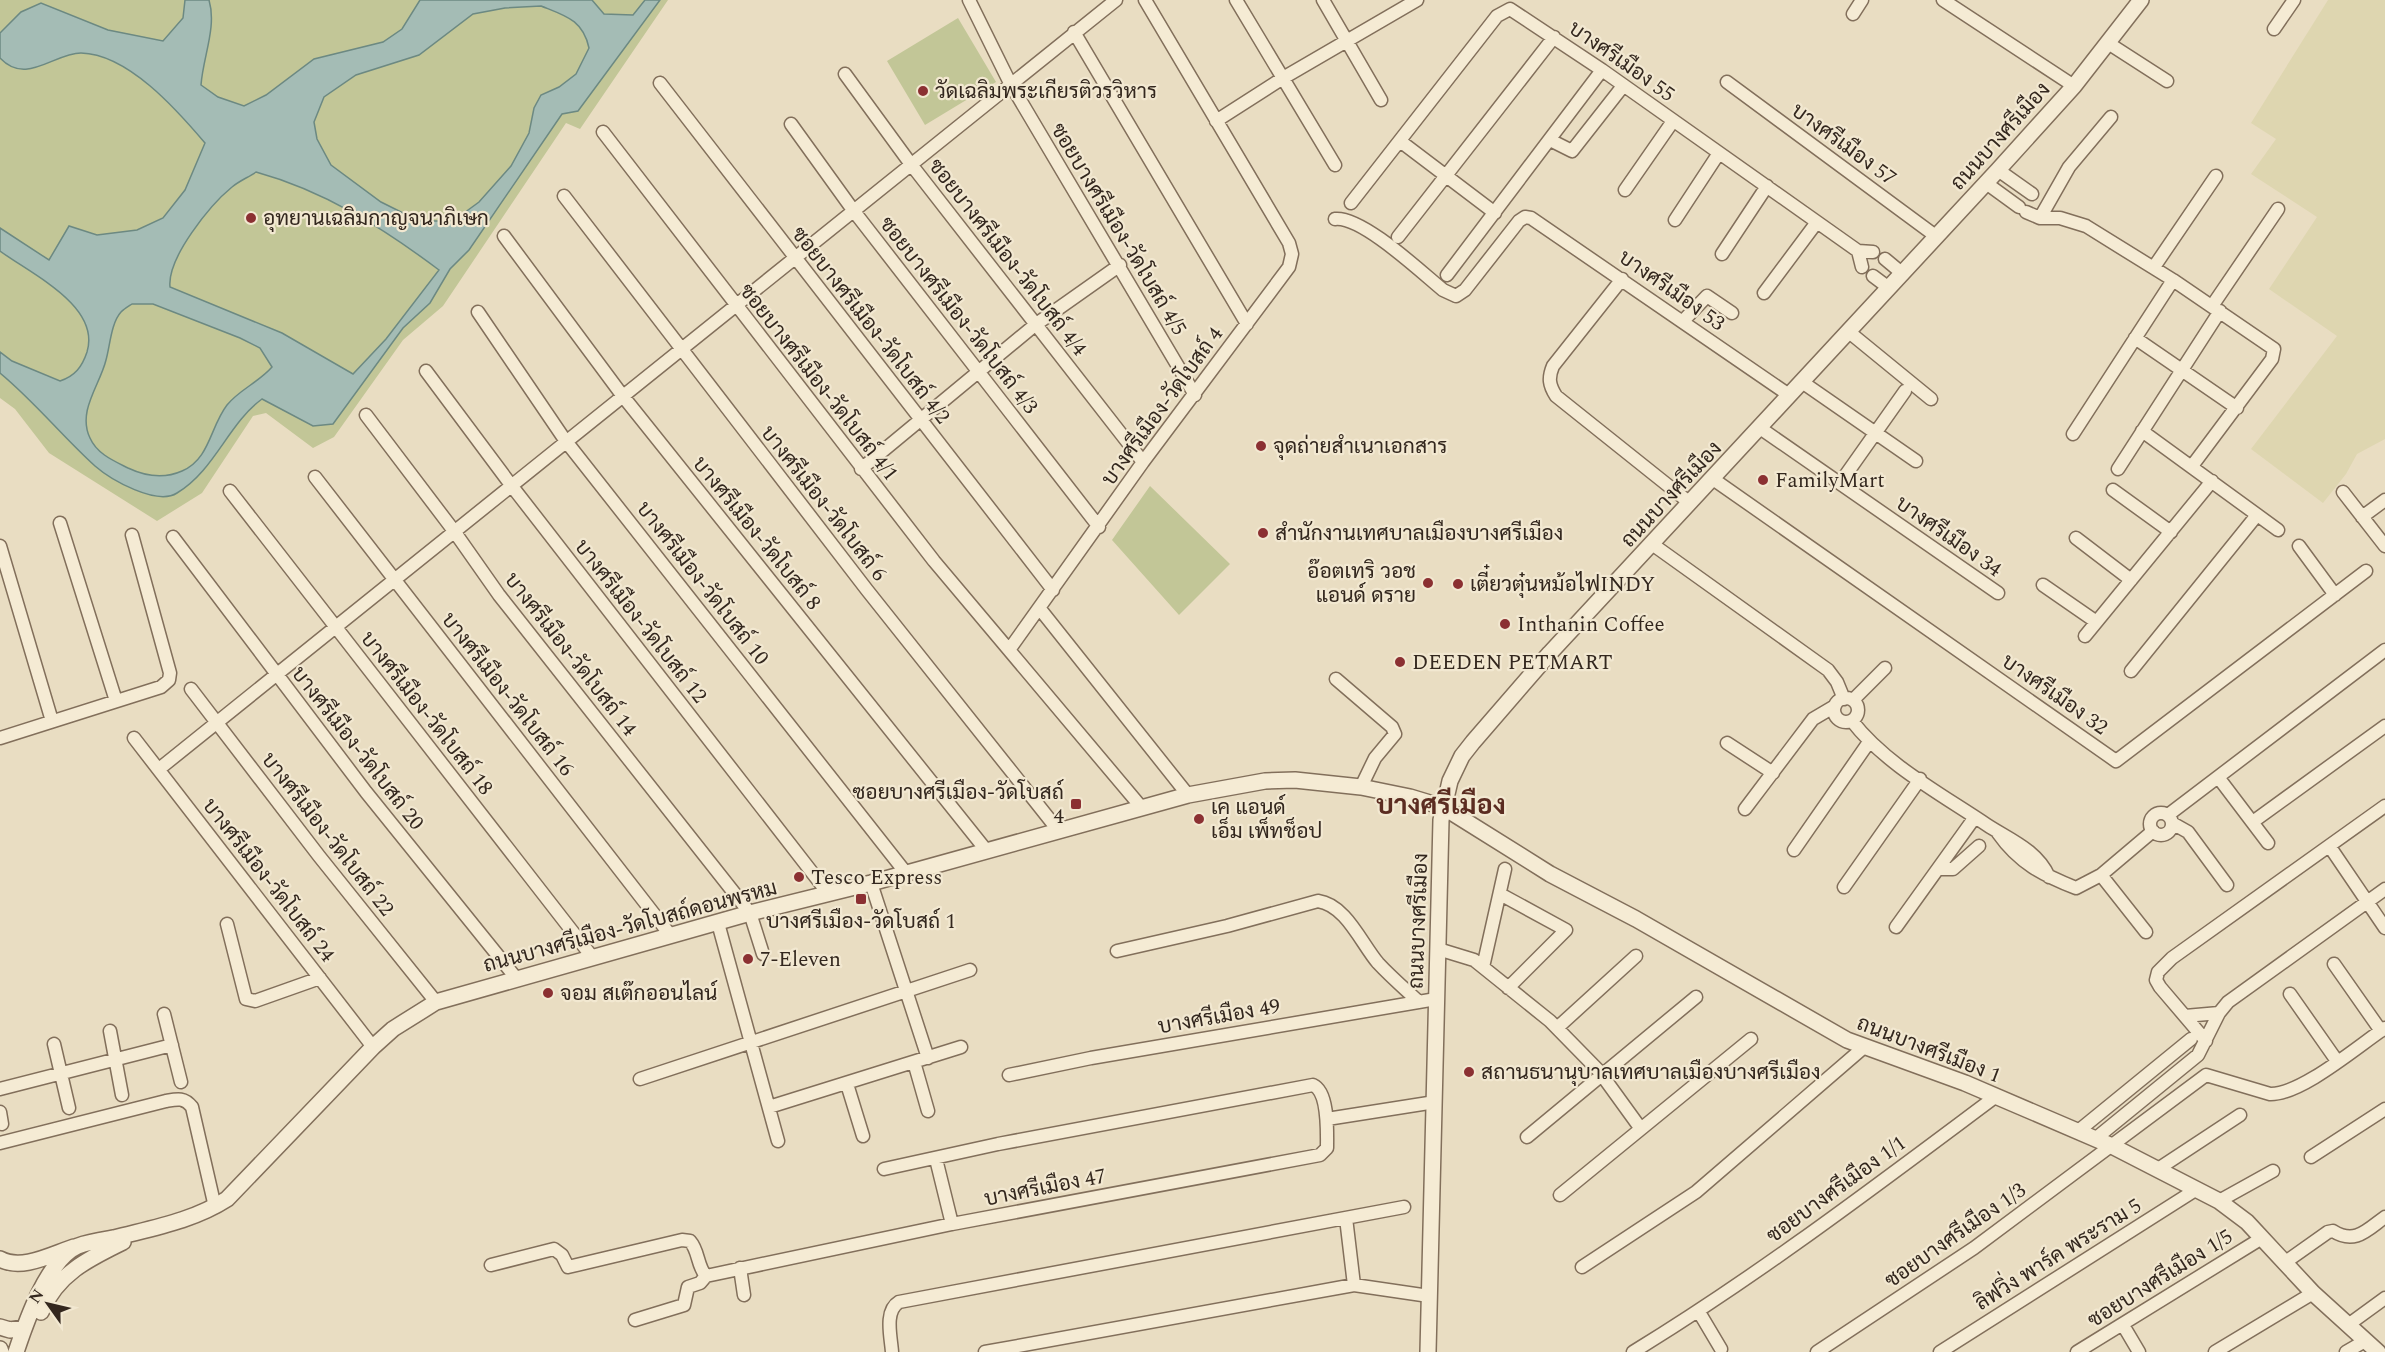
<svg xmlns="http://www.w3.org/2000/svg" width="2385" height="1352" font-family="Spectral,Sarabun,serif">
	<rect width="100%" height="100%" fill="#e9ddc2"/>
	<path fill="#ded6b0" d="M2328,0H2385V439L2357,454L2346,474L2323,503L2251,449L2337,336L2269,289L2317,217L2251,174L2276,139L2251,123Z"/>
	<path fill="#c2c697" d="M0,0H668L580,129L566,123L443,306L403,340L334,437L313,448L266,413L253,416L202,493L157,521L49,453L15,409L0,398Z
		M958,18L996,82L925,125L887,61Z
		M1150,486L1230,564L1179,615L1112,540Z"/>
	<path fill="#a4bcb5" stroke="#6c8982" stroke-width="1.5" fill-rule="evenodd" d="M185,0H209C217,27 203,57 201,85L218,97L244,106L266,95L314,59L383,42L402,29L420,0H592L604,14L633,15L645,0H660L578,111L562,114L469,250L450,269L430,303L403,328L333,424L313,426L262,399C228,424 215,470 177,493C157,506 111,480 95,466C62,436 34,401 0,373V352L12,361L60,381C75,376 82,367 87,352C101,306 31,274 0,251V228L49,260L69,226L97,235L137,230L163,218L185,190L205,143C177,110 128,54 81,53C54,53 26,86 0,58V33L21,12L41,3L108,30L163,41L183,18ZM541,6C566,16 583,20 589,48L576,74L559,87L541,95L534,108L529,133L511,166L479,202L453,221H419L381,202L331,165L317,139L314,122L324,97L356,75L419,55L473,14L505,8ZM256,172C325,191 383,228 439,270L386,339L353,374L282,333L170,287C167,258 210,205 232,187C239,181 249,177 256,172ZM132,304H153L240,338L260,348L272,367C259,382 239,390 227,405C210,427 210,459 182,471C164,479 145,476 128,468C114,461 97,454 90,438C77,411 100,385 106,360C110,346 111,323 121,312C124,309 129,306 132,304Z"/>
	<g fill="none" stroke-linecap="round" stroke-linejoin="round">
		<g stroke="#826f5b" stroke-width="15">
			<path id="minor" d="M969,0L1010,83L1195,395
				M1236,0L1335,165
				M1323,0L1381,100
				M1943,0L2074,86
				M1853,14L1862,0
				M2274,29L2294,0
				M1074,32L1247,324
				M2108,43L2167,81
				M845,74L910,163L1143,462
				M1727,82L1937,237
				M660,83L1053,590
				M1216,121L1283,78L1417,0
				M791,124L853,210L1099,527
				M603,132L934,561L1142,808
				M1550,140L1572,151L1623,86
				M1400,141L1495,213
				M1998,170L2032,194
				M1986,183L2019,207
				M1625,190L1673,121
				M564,196L867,590L1058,830
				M1351,203L1497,16L1510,9L1602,70L1858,251L1873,252
				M2026,212L2040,218H2060L2086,226L2173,280L2274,349L2272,359L2192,466
				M2040,218L2069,167L2111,117
				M1335,219C1362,216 1421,272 1443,290L1456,296L1465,290L1519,221L1525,217L1531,218L1789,395
				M1675,220L1719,153
				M504,236L622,395L986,850
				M1398,237L1554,37
				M1858,251L1862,267
				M1722,254L1767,186
				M1885,259L1903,274
				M2154,267L2216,176
				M1447,275L1602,70
				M1873,276L1889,288
				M1622,279L1553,366C1548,378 1549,385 1556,396L1690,503
				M1764,293L1817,222
				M2212,306L2278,209
				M478,312L565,440L906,873
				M1683,321L1707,296L1732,313
				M1849,332L1931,399
				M2135,338L2237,408
				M426,371L511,485L828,893
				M1802,382L1916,461
				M366,415L454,531L499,595L750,913L763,954
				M1760,428L1998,593
				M2142,431L2278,530
				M2073,434L2173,280
				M861,469L1035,325L1120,265
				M2118,469L2220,311
				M315,477L671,936
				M1713,479L2116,761L2366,571
				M1840,483L1905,391
				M2113,490L2171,532
				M230,491L593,958
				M2343,492L2385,546
				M2362,517L2385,500
				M60,523L116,701
				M173,537L366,792L516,978
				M2076,538L2131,580
				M1652,544L1828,670L1837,682L1844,699
				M0,546L52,721
				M2299,546L2335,595
				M2043,585L2095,621
				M1040,609L1188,795
				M2085,636L2212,481
				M1009,650L1143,462L1289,267L1292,254L1289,243L1145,0
				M2131,671L2257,515
				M1336,679L1392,727L1395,734L1375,758L1361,787
				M191,689L319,856L436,1002
				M1834 710a12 12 0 1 1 24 0a12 12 0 1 1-24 0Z
				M1853,700L1885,668
				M1852,721C1885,764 1941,794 1987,825C2010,840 2037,850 2049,877
				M0,738L161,687L169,680L170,673L132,535
				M134,738L373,1047
				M1727,743L1773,773
				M159,769L1116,0
				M2218,777L2268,843
				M1745,809L1813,719L1835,706
				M2150 824a11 11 0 1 1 22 0a11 11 0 1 1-22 0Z
				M2168,815L2385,650
				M2254,821L2385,726
				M2172,823L2188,832L2227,885
				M1998,833C2019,863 2043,875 2076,888L2101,875L2153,831
				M2330,847L2385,928
				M1794,850L1869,742
				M1939,869H1953L1979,846
				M2101,875L2146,932
				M871,883L928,1058
				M1844,887L1920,779
				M1500,894L1566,930L1508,988
				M718,923L778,1141
				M227,924L246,999L255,1001L320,978
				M1896,927L1975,817
				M1438,949L1474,960L1550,1021L1599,1071L1641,1129
				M1117,951L1227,926L1318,901C1346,905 1361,943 1378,963C1391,977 1405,989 1419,1002
				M2334,964L2381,1031
				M1483,967L1505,869
				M2290,994L2337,1061
				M164,1014L181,1082
				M2185,1016L2219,1013
				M1557,1028L1636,956
				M110,1031L122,1095
				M2206,1041L2160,987L2156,980L2158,972L2172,958L2385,806
				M54,1044L69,1108
				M914,1062L928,1111
				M1009,1075L1091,1058L1436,999
				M640,1079L970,970
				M847,1084L863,1136
				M0,1089L172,1045
				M769,1107L961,1047
				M0,1112L2,1124
				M1327,1119L1435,1102
				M2077,1132L2191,1039
				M1527,1137L1696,997
				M2095,1139L2198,1055L2219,1013L2228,1002L2385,889
				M0,1143L166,1101C177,1099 184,1097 192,1107L215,1207
				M2311,1157L2385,1109
				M936,1159L952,1224
				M2158,1169L2240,1115
				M1560,1195L1751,1039
				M2219,1201L2273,1171
				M1346,1218L1354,1285
				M2284,1263L2328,1232L2333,1231C2355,1245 2367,1230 2385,1217
				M491,1265L554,1249L562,1255L568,1267L682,1240L690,1241C699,1251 697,1266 706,1276L952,1224L1320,1155L1327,1148C1327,1133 1329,1092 1313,1085L998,1144L884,1169
				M1582,1267L1696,1192L1863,1048
				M740,1268L744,1295
				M1699,1312L1721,1349
				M635,1320L684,1305L688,1287L700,1283L706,1276
				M2123,1325L2139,1352
				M2348,1325L2385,1298
				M892,1352C891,1337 884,1311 899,1302L1404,1207
				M985,1352L1354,1285L1429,1296
				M1633,1352C1759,1275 1877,1185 1995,1097
				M1817,1352L1974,1248L2206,1075L2270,1094C2301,1095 2358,1046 2385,1028
				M1940,1352L2197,1189
				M2077,1352L2262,1238
				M2215,1352L2313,1293
				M2346,1352L2365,1341"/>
		</g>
		<g stroke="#826f5b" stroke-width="18">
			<path id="tertiary" d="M0,1259C22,1271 52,1254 74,1247
				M41,1312C57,1274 88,1259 123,1242
				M0,1327L10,1330L24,1328
				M0,1349L1,1352
				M16,1352C26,1322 47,1260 78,1246C88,1242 102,1240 114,1238C152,1228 193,1221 227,1199L373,1047L393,1029L436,1002L750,913L871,883L1188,795L1265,781L1295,780L1361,787L1410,797L1443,807L1550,874L1636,919L1847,1040L1965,1083L2112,1146L2219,1201L2247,1222L2313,1293L2378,1352
				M1428,1352L1441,820L1450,781L1462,756L1473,742L1550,653L1998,170L2074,86L2141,0"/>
		</g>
		<use href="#minor" stroke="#f5ebd4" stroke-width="12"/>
		<use href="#tertiary" stroke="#f5ebd4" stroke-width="15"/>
	</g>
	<g fill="#8b3032" stroke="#f2e8d1" stroke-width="2">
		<circle cx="923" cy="91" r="6"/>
		<circle cx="251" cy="218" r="6"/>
		<circle cx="1261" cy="446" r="6"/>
		<circle cx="1763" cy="480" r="6"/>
		<circle cx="1263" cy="533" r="6"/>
		<circle cx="1428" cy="583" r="6"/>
		<circle cx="1458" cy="584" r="6"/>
		<circle cx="1505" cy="624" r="6"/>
		<circle cx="1400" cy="662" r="6"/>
		<rect x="1070" y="798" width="12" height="12" rx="3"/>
		<circle cx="1199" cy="819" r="6"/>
		<circle cx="799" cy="877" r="6"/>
		<rect x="855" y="893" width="12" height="12" rx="3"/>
		<circle cx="748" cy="959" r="6"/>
		<circle cx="548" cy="993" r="6"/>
		<circle cx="1469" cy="1072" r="6"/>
	</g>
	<g text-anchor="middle" stroke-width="4.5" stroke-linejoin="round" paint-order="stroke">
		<g font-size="21" fill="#33271e" stroke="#f2e8d1">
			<text transform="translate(1622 61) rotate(35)" y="7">บางศรีเมือง 55</text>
			<text transform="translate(2000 136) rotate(-48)" y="7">ถนนบางศรีเมือง</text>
			<text transform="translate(1844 144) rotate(36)" y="7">บางศรีเมือง 57</text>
			<text transform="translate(1119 229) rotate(59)" y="7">ซอยบางศรีเมือง-วัดโบสถ์ 4/5</text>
			<text transform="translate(1008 257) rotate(52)" y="7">ซอยบางศรีเมือง-วัดโบสถ์ 4/4</text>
			<text transform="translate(1672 290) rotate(35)" y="7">บางศรีเมือง 53</text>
			<text transform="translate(959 315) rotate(52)" y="7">ซอยบางศรีเมือง-วัดโบสถ์ 4/3</text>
			<text transform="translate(871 325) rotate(52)" y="7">ซอยบางศรีเมือง-วัดโบสถ์ 4/2</text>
			<text transform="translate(819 382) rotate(52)" y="7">ซอยบางศรีเมือง-วัดโบสถ์ 4/1</text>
			<text transform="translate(1162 406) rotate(-54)" y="7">บางศรีเมือง-วัดโบสถ์ 4</text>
			<text transform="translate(1671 494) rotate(-47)" y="7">ถนนบางศรีเมือง</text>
			<text transform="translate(824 503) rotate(52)" y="7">บางศรีเมือง-วัดโบสถ์ 6</text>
			<text transform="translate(757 533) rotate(51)" y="7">บางศรีเมือง-วัดโบสถ์ 8</text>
			<text transform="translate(1949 536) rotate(35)" y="7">บางศรีเมือง 34</text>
			<text transform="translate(703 583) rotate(52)" y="7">บางศรีเมือง-วัดโบสถ์ 10</text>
			<text transform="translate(641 621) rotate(52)" y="7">บางศรีเมือง-วัดโบสถ์ 12</text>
			<text transform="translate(571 654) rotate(52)" y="7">บางศรีเมือง-วัดโบสถ์ 14</text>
			<text transform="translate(508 694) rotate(52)" y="7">บางศรีเมือง-วัดโบสถ์ 16</text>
			<text transform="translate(2055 694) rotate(35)" y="7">บางศรีเมือง 32</text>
			<text transform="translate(427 713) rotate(52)" y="7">บางศรีเมือง-วัดโบสถ์ 18</text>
			<text transform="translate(358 748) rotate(52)" y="7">บางศรีเมือง-วัดโบสถ์ 20</text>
			<text transform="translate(328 834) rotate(52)" y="7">บางศรีเมือง-วัดโบสถ์ 22</text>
			<text transform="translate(269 880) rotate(52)" y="7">บางศรีเมือง-วัดโบสถ์ 24</text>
			<text transform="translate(1418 921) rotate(-88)" y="7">ถนนบางศรีเมือง</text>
			<text transform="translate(630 926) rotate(-15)" y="7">ถนนบางศรีเมือง-วัดโบสถ์ดอนพรหม</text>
			<text transform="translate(1219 1016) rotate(-10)" y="7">บางศรีเมือง 49</text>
			<text transform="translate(1929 1049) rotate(21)" y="7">ถนนบางศรีเมือง 1</text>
			<text transform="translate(1045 1187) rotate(-11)" y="7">บางศรีเมือง 47</text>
			<text transform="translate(1836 1189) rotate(-36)" y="7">ซอยบางศรีเมือง 1/1</text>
			<text transform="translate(1955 1235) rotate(-35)" y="7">ซอยบางศรีเมือง 1/3</text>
			<text transform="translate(2058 1254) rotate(-32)" y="7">ลิฟวิ่ง พาร์ค พระราม 5</text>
			<text transform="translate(2160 1278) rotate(-32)" y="7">ซอยบางศรีเมือง 1/5</text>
		</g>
		<g font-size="21" fill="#33271e" stroke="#f2e8d1" text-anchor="start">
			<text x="935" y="98">วัดเฉลิมพระเกียรติวรวิหาร</text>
			<text x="263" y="225">อุทยานเฉลิมกาญจนาภิเษก</text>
			<text x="1273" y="453">จุดถ่ายสำเนาเอกสาร</text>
			<text x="1775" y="487">FamilyMart</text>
			<text x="1275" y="540">สำนักงานเทศบาลเมืองบางศรีเมือง</text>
			<text x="1416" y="578" text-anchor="end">อ๊อตเทริ วอช<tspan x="1416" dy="24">แอนด์ ดราย</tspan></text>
			<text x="1470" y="591">เตี๋ยวตุ๋นหม้อไฟINDY</text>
			<text x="1517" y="631">Inthanin Coffee</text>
			<text x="1412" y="669">DEEDEN PETMART</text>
			<text x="1064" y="799" text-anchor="end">ซอยบางศรีเมือง-วัดโบสถ์<tspan x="1064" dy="24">4</tspan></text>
			<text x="1211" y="814">เค แอนด์<tspan x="1211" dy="24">เอ็ม เพ็ทช็อป</tspan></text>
			<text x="811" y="884">Tesco Express</text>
			<text x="861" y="928" text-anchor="middle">บางศรีเมือง-วัดโบสถ์ 1</text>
			<text x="760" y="966">7-Eleven</text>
			<text x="560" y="1000">จอม สเต๊กออนไลน์</text>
			<text x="1481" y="1079">สถานธนานุบาลเทศบาลเมืองบางศรีเมือง</text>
		</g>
		<g font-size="27" font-weight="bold" fill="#5b2c21" stroke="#f2e8d1">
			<text x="1441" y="814">บางศรีเมือง</text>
		</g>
	</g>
	<g transform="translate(48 1304) rotate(304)" stroke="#f2e8d1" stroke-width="4.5" paint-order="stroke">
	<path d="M0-4.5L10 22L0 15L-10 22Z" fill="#33271e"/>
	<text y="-9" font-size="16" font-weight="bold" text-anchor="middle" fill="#33271e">N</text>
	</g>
</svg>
